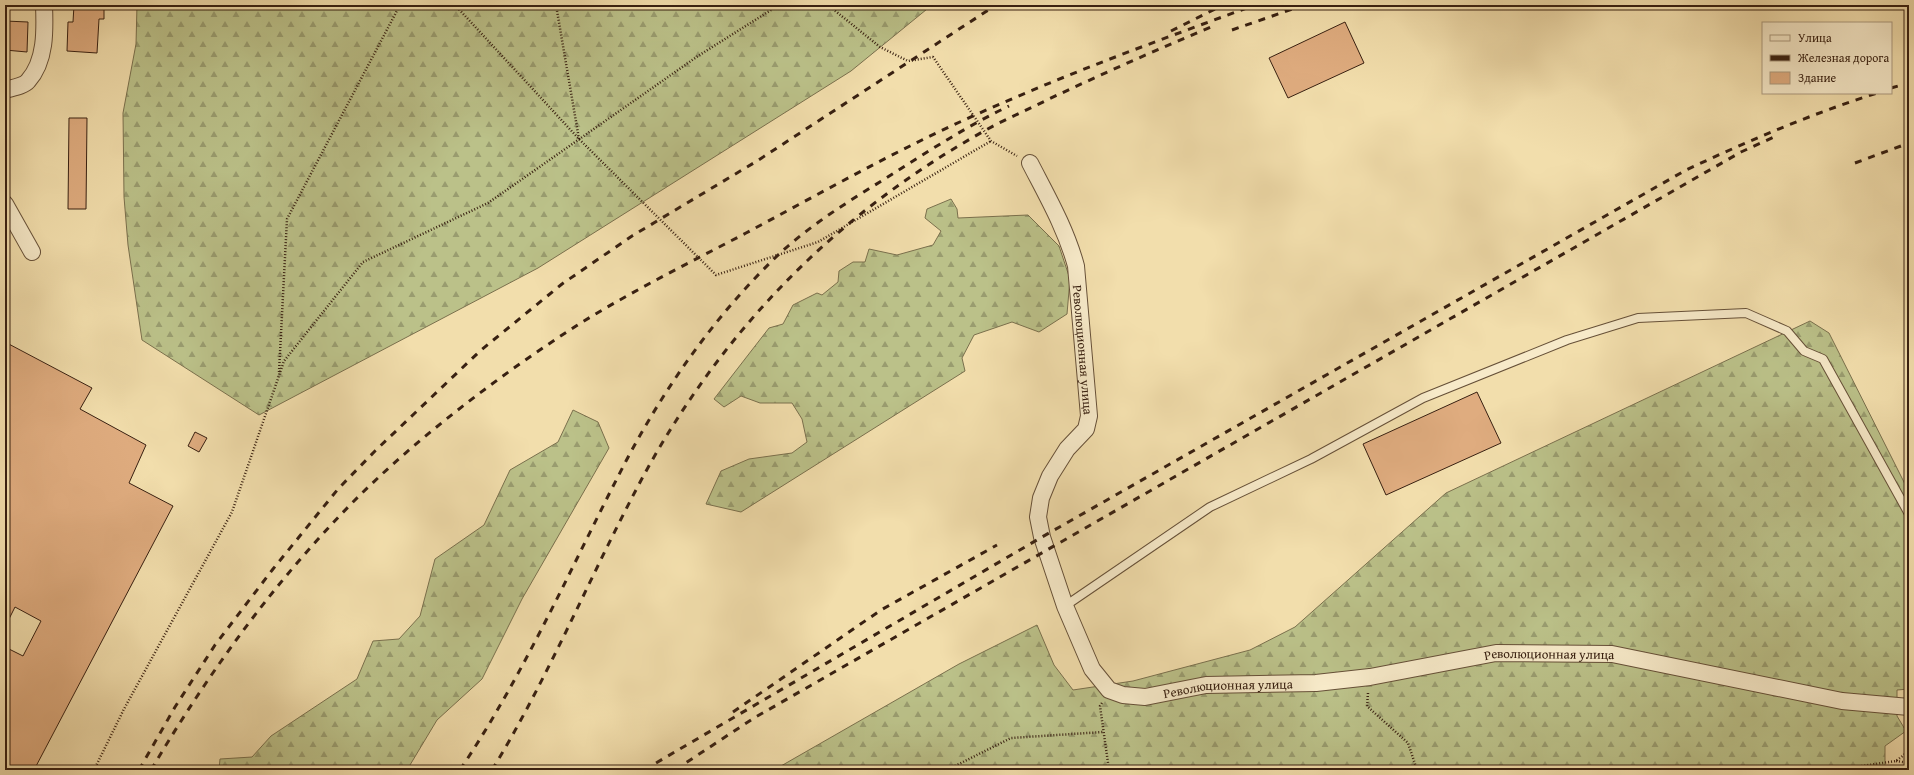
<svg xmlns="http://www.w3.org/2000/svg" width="1914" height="775" font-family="'Gentium Book Plus',serif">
	<defs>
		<pattern id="forest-firs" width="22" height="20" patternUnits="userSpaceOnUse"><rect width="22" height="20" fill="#bbc189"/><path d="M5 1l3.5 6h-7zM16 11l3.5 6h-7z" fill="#999c6f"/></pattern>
	</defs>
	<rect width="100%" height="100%" fill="#f2deac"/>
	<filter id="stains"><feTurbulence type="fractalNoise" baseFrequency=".005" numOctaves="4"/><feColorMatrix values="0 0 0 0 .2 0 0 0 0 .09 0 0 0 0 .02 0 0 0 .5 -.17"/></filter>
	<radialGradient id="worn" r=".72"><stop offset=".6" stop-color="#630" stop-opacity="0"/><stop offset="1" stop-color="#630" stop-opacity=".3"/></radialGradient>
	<path fill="url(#forest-firs)" stroke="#7a704d" d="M137,5H932L851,71L538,268L259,415L142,340L128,245L124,197L123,113L136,44Z
		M951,199L957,209L958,218L1028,215L1059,246L1070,279L1067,314L1039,332L1012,322L974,335L962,358L965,371L741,512L706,504L721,471L749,459L792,453L807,442L802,419L792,403H760L741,396L724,407L714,399L769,328L783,324L793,305L817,293L822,295L838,282L839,271L853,262H865L869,249L897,255L933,245L941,231L925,218L927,209Z
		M1810,321L1829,333L1909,492V689L1897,690V716L1906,731L1885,746V770H774L959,664L1037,625L1054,665L1073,690L1133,681L1250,650L1295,627L1446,493Z
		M573,410L598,422L609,448L522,599L482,679L437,720L407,770H219L220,759L252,757L271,736L357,679L373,641L399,639L420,616L435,559L484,525L510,470L558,442Z"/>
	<path fill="#dfac7f" stroke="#382011" d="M74,5H104V19H99L97,53L67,51L68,22H73Z
		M5,21L28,22L27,52L5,50Z
		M1345,22L1364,63L1288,98L1269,58Z
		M69,118H87L86,209H68Z
		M5,342L92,388L80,409L146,445L129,483L173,506L34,770H5V647L23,656L41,621L15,607L5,627Z
		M1477,392L1501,443L1386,495L1363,444Z
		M195,432L207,438L199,452L188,446Z"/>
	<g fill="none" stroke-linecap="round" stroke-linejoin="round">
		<g stroke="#665038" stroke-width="10">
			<path id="lane" d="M1065,606L1210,507L1311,459L1423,398L1567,340L1638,318L1746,313L1787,331L1804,351L1823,359L1909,514"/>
		</g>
		<g stroke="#665038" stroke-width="18">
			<g id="street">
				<path d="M5,90C11,88 24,86 28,81C46,61 45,30 44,5"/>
				<path id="s1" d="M1030,163C1047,196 1066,229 1076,266L1089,416L1086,429L1067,449L1050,476L1041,498L1038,517L1042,537L1065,606L1092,669L1109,690L1123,695L1145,697L1206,685L1316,683L1370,677L1496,653L1612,654L1842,701L1909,707"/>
				<path d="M5,204L32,252"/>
			</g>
		</g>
		<path stroke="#382011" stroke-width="2.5" stroke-dasharray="1 2" stroke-linecap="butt" d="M455,5L579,139L716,275L818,242L991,141
			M556,5L579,139
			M828,5L880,47L908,61L933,57L991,141L1017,156
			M279,372L287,219L400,5
			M1368,693L1367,706L1408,743L1417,770
			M1102,703L1100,706L1109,770
			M1896,761L1909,763
			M94,770L124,709L232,512L284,361L363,262L488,203L698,56L779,5
			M947,770L1011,738L1103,732
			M1850,770L1862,766L1896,761L1909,751"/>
		<use href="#lane" stroke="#f7eac9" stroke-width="8"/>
		<use href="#street" stroke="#f7eac9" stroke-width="16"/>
		<path stroke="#382011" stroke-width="3" stroke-dasharray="7 7" stroke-linecap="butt" d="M1232,30L1304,5
			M1171,31L1223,5
			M1891,88L1909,83
			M1855,163L1909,143
			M733,712L881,610L997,545
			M139,770L175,707L215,645L273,569L338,489L375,451L480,351L562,284L632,236L757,161L996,5
			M151,770C209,672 274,582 354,501C418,437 500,375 576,326C630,292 689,263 746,233C804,202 863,169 922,140C1030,87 1143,46 1255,5
			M460,770C525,673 572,565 626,461C665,387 715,316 775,258C807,227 846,203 883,180C924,154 965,127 1009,106
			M492,770C550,675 592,571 645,473C728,322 844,207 995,125C1013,116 1031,108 1049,99C1102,74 1156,50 1211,27
			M644,770L1042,537L1686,170C1748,141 1811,114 1877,93
			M675,770L754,718L1741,152L1774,137"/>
	</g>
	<g text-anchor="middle" stroke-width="4" stroke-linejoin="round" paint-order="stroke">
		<g font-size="13" fill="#382011" stroke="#f7eac9">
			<text dy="5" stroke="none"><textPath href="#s1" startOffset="197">Революционная улица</textPath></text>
			<text dy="5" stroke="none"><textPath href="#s1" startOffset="1013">Революционная улица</textPath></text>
			<text dy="5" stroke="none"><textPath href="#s1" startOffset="689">Революционная улица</textPath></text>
		</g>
	</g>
	<rect width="1914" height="775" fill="none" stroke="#f2deac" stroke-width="20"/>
	<rect x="6" y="6" width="1902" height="763" fill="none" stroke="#382011" stroke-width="2"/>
	<rect x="10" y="10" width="1894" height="755" fill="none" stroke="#382011"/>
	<rect x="1762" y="22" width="130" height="72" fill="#f7eac9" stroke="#ab997f"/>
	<rect x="1770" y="35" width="20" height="6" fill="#f7eac9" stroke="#ab997f"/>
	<text x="1798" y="42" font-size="12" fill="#382011">Улица</text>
	<rect x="1770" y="55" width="20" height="6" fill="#382011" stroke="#ab997f"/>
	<text x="1798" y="62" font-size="12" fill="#382011">Железная дорога</text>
	<rect x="1770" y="72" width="20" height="12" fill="#dfac7f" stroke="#ab997f"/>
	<text x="1798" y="82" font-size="12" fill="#382011">Здание</text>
	<rect width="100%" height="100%" filter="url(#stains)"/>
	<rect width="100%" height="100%" fill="url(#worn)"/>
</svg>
